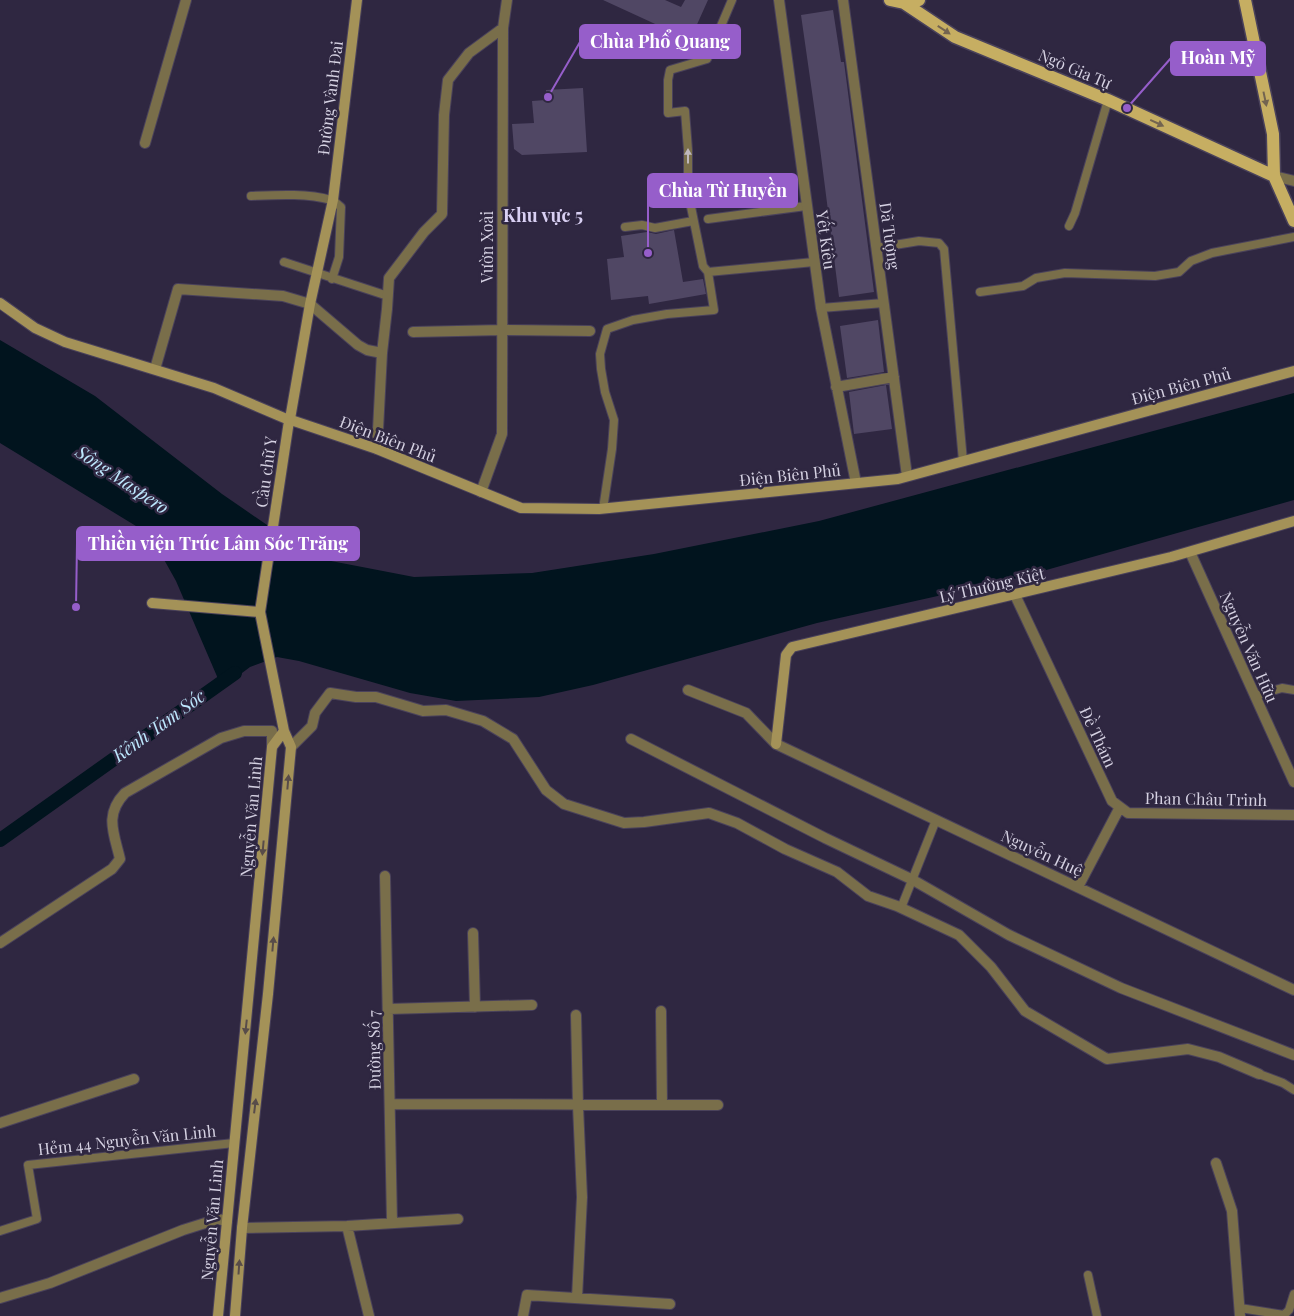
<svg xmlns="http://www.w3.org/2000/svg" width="1294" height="1316" font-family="'Playfair Display',serif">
	<rect width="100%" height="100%" fill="#2f2741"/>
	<path fill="#01141e" d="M0,340L95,396L222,494L286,538L331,561L414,577L532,573L654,554L819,521L1294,393V500L1018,578L817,623L593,685L539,697L456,701L410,693L299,661L277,657L250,667L222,688L176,581L162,556L136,526L0,443Z"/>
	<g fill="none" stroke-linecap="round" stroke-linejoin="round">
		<path stroke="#01141e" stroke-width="14" d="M0,840L235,673"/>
	</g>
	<path fill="#504764" d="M603,0H665L681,7L685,0H708L690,40Z
		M833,10L841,62H844L874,292L839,297L820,148L801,15Z
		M583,88L587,152L522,155L514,149L512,124L534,123L532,101L546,100V90Z
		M674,230L683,282L703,279L706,294L649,304L648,296L611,300L607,259L624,257L621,236L647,232L656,234Z
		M878,320L884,372L847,378L840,326Z
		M886,385L892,429L854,434L849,392Z"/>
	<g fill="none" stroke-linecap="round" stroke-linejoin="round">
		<g stroke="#4a425b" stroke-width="10">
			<path id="lane" d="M251,196C275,195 307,193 331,200C335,201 338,205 341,207L339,257L332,279
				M708,219L806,206
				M1069,226L1075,213L1108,100
				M625,227L642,225L655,228L693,221
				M876,248L919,241L939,243L944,249L963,461
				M284,262L388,296
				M708,272L814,262
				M980,292L1023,286L1036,278L1065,273L1155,276L1179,272L1191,261L1212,253L1294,237
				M821,308L884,303
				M603,509L612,449L614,420L605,392L601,369L600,354L607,329L633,320L667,314L714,310L708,272L703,266L688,192V150L685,111L668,113V80L670,70L707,59L732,0
				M1255,696L1282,688L1294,690
				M901,908L936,820
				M1259,1074L1283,1083L1294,1090
				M0,1231L37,1219L28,1165L234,1143
				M1088,1275L1097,1316
				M1240,1308L1284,1315L1289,1310L1294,1294"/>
		</g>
		<g stroke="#4a425b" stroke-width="12">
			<path id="street" d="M779,0L821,308L856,483
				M843,0L907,476
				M145,143L186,0
				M1274,176L1294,181
				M413,332L502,330L590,331
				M155,369L178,289L283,296L310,304L358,345L367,350L382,353
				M836,387L894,377
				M377,449L382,353L387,309L389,278L424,232L442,214L444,115L448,80L469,53L503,28
				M481,492L502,434L503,28L507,0
				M1190,552L1294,782
				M1015,595L1112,801L1128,813L1294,815
				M688,690L746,713L776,744L1294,990
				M631,739L825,838L913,880L1009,935L1121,988L1294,1055
				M291,747L312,726L315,713L330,693L356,697H376L423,711L446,710L483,721L513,739L546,790L564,804L624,823L644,822L709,813L737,823L785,849L837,872L868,896L897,906L959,935L991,967L1025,1011L1107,1059L1188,1049L1219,1057L1259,1074
				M385,876L392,1222
				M1078,887L1120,807
				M473,933L475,1007
				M0,943L112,869L120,859C114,833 104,815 125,793L221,738L244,731H272V747
				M388,1009L532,1005
				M661,1011L662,1105
				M576,1015L578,1106L582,1197L577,1298
				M390,1104L718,1105
				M0,1123L134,1079
				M1216,1163L1232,1211L1240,1316
				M347,1226L369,1316
				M242,1228L347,1226L458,1219
				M0,1298L50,1283L183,1230L218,1219L227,1221
				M523,1316L527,1295L670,1304"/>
		</g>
		<g stroke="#4a425b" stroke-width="12">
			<path id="secondary" d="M0,303L35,328L65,342L214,388L289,420
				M290,419L310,304L333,200L357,0
				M291,420L377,449L521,508L599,509L898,479L1294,371
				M152,603L260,612
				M284,731L260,612L289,421
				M776,744L786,655L792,647L1171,557L1294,521
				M218,1316L272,747L284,731L291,747L268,994L242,1228L235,1316"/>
		</g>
		<g stroke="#4a425b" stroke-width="15">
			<path id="primary" d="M890,0L904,3L919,0
				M1245,0L1273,134L1274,176L1294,221
				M904,3L955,37L1108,100L1274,176"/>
		</g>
		<use href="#lane" stroke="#796e4a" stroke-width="8"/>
		<use href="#street" stroke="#796e4a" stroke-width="10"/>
		<use href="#secondary" stroke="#a49258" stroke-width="10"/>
		<use href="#primary" stroke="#c6ae62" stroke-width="12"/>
	</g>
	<defs><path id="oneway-solid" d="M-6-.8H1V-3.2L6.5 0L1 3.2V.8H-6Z" transform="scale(1.25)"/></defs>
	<g fill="#736450">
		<use href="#oneway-solid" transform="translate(944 30) rotate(33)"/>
		<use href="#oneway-solid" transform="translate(1265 99) rotate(78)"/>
		<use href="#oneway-solid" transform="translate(1157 123) rotate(25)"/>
	</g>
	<use fill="#beb8bc" href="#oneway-solid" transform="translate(688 156) rotate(-90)"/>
	<g fill="#584c49">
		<use href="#oneway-solid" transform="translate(288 782) rotate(-85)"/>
		<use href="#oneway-solid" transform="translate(263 848) rotate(95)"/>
		<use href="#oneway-solid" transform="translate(273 944) rotate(-85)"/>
		<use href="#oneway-solid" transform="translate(246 1027) rotate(96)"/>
		<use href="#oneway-solid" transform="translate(255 1106) rotate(-83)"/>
		<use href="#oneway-solid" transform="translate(239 1267) rotate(-86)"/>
	</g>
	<g text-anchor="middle" stroke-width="5" stroke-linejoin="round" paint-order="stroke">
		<g font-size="16" fill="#d5d1e2" stroke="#2f2741">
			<text transform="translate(1075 69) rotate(23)" y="6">Ngô Gia Tự</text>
			<text transform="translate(330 98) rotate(-83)" y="6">Đường Vành Đai</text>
			<text transform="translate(890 236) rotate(82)" y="6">Dã Tượng</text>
			<text transform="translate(826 240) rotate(82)" y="6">Yết Kiêu</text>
			<text transform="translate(487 247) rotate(-90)" y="6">Vườn Xoài</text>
			<text transform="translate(1181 386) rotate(-15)" y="6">Điện Biên Phủ</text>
			<text transform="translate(388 439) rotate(21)" y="6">Điện Biên Phủ</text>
			<text transform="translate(266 472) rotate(-82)" y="6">Cầu chữ Y</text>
			<text transform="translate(790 475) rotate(-6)" y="6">Điện Biên Phủ</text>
			<text transform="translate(992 585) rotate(-13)" y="6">Lý Thường Kiệt</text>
			<text transform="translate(1249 647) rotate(66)" y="6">Nguyễn Văn Hữu</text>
			<text transform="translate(1098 737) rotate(65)" y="6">Đề Thám</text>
			<text transform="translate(1206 799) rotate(1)" y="6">Phan Châu Trinh</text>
			<text transform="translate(251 817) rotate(-85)" y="6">Nguyễn Văn Linh</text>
			<text transform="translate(1042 853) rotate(25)" y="6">Nguyễn Huệ</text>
			<text transform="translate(374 1050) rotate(-91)" y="6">Đường Số 7</text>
			<text transform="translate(127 1140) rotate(-6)" y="6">Hẻm 44 Nguyễn Văn Linh</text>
			<text transform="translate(212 1220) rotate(-85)" y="6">Nguyễn Văn Linh</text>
		</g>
		<g font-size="18" font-weight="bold" fill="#d9d0f3" stroke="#2f2741">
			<text x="543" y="222">Khu vực 5</text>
		</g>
		<g font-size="18" font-style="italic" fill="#bde7fd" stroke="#2f2741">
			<text transform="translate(122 480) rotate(34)" y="6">Sông Maspero</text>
			<text transform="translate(159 726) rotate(-36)" y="6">Kênh Tam Sóc</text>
		</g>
	</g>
	<path fill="none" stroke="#965eca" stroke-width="2" d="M548 97L580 42M1127 108L1171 58M648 253L648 191M76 607L77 543"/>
	<g fill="#965eca" stroke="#2f2741" stroke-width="2">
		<circle cx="548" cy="97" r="5"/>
		<circle cx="1127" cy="108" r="5"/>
		<circle cx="648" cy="253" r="5"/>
		<circle cx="76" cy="607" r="5"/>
	</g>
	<g fill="#965eca" stroke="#965eca" stroke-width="2">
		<rect x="580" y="25" width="160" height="33" rx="5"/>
		<rect x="1171" y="42" width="94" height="33" rx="5"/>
		<rect x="648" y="174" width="149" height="33" rx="5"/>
		<rect x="77" y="527" width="282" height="33" rx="5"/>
	</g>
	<g font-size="18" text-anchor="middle" font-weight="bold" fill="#fff">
		<text x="660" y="48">Chùa Phổ Quang</text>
		<text x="1218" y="64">Hoàn Mỹ</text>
		<text x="723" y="197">Chùa Từ Huyền</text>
		<text x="218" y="550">Thiền viện Trúc Lâm Sóc Trăng</text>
	</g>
</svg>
